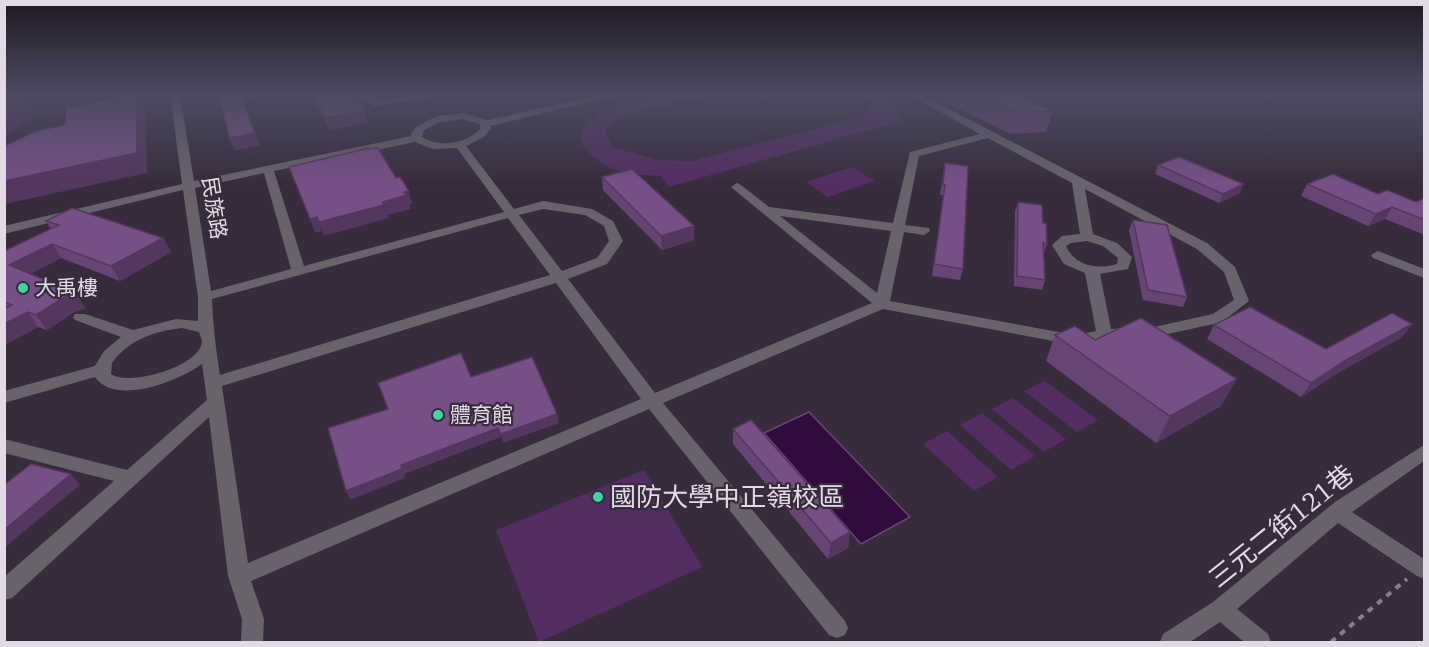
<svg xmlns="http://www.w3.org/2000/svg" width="1429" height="647" font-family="'IBM Plex Serif','Noto Sans TC',serif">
	<rect width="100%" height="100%" fill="#372c3c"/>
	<path fill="#532d62" d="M5,94H27L32,118L5,136Z
		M667,94H716L628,114L610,123L605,132L612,147L658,160L692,161L857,118L869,110L870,104L865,94H889L899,107L896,115L904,120L669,187L661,176C635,175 606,173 589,152C585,147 580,144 581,137C583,127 588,121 597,115C617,101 643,99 667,94Z
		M852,167L875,181L828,197L806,182Z
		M1045,381L1098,420L1077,432L1024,391Z
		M1013,398L1066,439L1044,452L992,409Z
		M982,413L1035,456L1011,470L960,425Z
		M947,431L998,477L974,491L923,444Z
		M644,470L702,567L539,642L496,530Z"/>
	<path fill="#310a3e" stroke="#664970" stroke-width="1.5" d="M809,412L910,517L861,544L764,433Z"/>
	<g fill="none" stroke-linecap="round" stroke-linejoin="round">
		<path stroke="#887f8d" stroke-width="4" stroke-dasharray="6 6" stroke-linecap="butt" d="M1331,642L1407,579"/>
		<path fill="#68636b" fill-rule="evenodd" d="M119,94H136L99,110L91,108Z
			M170,94H180L194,181L411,136V133L417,126L437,116L464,113L487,120L605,94H624L490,126L491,128L484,137L466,146L514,209L543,201L592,209L613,221L623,241L607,264L568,279L655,393L872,303L731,187L737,183L741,185L769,207L893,223L910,152L980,134L908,94H920L1207,243L1235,267L1249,301L1223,321L1218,323L1154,337L1104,339L1075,345L883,309L663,403L845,621L848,628L845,635L837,638L829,635L649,409L251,581L264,619L263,642H241L242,619L228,576L209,417L12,598L4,600V577L114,481L4,453V439L127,470L207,400L202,364C180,380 116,407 95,377L4,403V391L95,366L104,351L121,337L75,320L73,317L75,314H85L133,330L176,319L198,321V297L183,190L4,234V226L182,184ZM463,119L479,124L481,128C467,144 439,148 422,137L424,130L440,122ZM988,138L1072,183L1080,234L1062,236L1052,245L1064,264L1085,273L1096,331L1075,335L890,301L904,232L924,235L930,231L929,228L905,225L919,156ZM415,142L433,149L457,148L504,212L304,266L274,171ZM264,173L291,269L211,291L195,188ZM1085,189L1197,249L1224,272L1234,300L1213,314L1154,327L1111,329L1100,274L1128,269L1132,257L1117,243L1093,234ZM543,209L585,215L604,226L609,241L597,258L562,271L519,215ZM780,216L891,231L877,293ZM508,218L550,275L220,375C216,349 213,326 212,299ZM1087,241L1103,246L1118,258L1117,264C1097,270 1075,266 1066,246L1071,243ZM556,283L641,399L248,563L222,386ZM182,328L199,332C199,333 202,340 202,341C202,366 129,387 111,374L112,363C128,340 155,331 182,328Z
			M362,94H372L375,100L417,94L433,96L428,99L373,106L364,100Z
			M1378,251L1424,269V278L1373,258L1371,255Z
			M1424,445V461L1352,512L1424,559V579L1417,576L1338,523L1237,609L1268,634L1271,642H1244L1220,622L1190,642H1160L1163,634L1213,602L1335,502Z"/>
	</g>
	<path fill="#664474" d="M310,94H356L368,122L331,130Z
		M946,94H1014L1053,111L1046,132L1011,134L945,102Z
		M945,163L963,269L960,280L932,276L943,195H940Z
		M1158,165L1240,193L1219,203L1155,174Z
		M602,177L694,240L662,250L603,190Z
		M1307,184L1378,194L1416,202L1425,198V235L1385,219L1368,226L1301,196Z
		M1018,202L1043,223L1047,244L1044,253L1045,280L1042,290L1014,286L1015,211Z
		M1133,220L1187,297L1183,307L1143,300L1129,230Z
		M46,221L163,238L171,252L120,281L61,258L30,274L85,308L73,313L47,330L38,327L4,345V251L51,229Z
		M1412,324L1402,337L1336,374L1301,397L1207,339L1214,325L1326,349Z
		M1055,335L1095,340L1221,406L1156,443L1046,361Z
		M733,429L850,532L848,548L828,559L733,444Z"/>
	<path fill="#53375e" d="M137,94L146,112L147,173L5,204L4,170Z
		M241,94L260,145L234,151L229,138Z
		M365,110L368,122L331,130L326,118Z
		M1244,184L1240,193L1219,203L1223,194Z
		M409,191L412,204L409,205L411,209L388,215L389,218L324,236L319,222L383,202Z
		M1392,207L1385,219L1368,226L1376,214Z
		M317,217L322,231L315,233L310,219Z
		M694,226V240L662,250L661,236Z
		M163,238L171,252L120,281L111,266Z
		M52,244L61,258L19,279L9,265Z
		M76,293L85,308L73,313L47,330L36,315L63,298Z
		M28,312L38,327L4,345V324Z
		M1412,324L1402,337L1336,374L1301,397L1311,383L1346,360Z
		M1237,379L1221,406L1156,443L1170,416Z
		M557,414L559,423L503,443L501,434Z
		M498,428L501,437L404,474L405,478L350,500L346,491L401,465Z
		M71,474L80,485L4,548V530Z
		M850,532L848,548L828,559L831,543Z"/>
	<path fill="#774f87" stroke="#53375e" stroke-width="1.5" d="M137,94V153L4,181V146L36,131L65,125L66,108Z
		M219,94H240L255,133L229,138Z
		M313,94H356L365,110L326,118Z
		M977,94H1014L1053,111L1016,112Z
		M369,148V149L378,148L396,178L400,177L409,191L404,192L407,195L383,202L384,205L319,222L317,217L310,219L289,167Z
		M1179,157L1244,184L1223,194L1158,165Z
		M945,163L968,166L963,269L934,264L945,185H943Z
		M632,169L694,226L661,236L602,177Z
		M1333,174L1378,194L1387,190L1416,202L1425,198V220L1392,207L1376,214L1307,184Z
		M1018,202L1042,205L1043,223H1046L1047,244L1043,243L1045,280L1017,276Z
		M72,208L163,238L111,266L52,244L9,265L76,293L63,298L36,315L28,312L4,324V309L12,305L4,302V251L59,225L46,221Z
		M1133,220L1167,225L1187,297L1148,290Z
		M1250,307L1326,349L1392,313L1412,324L1346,360L1311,383L1214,325Z
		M1141,318L1237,379L1170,416L1055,335L1075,326L1095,340Z
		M461,353L471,377L532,357L557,414L501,434L498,428L401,465L402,469L346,491L328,428L388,409L378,383Z
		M751,420L850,532L831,543L733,429Z
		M31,464L71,474L4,530V485Z"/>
	<linearGradient id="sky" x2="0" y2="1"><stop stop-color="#1e1821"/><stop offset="0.51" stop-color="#4d4b61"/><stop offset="1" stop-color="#4d4b61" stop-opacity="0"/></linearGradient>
	<rect width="1429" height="185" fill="url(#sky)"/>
	<g fill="#40d4a1" stroke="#372c3c" stroke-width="2">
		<circle cx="23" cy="288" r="6"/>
		<circle cx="438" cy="415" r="6"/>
		<circle cx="598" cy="497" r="6"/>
	</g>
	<g text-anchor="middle" stroke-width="4.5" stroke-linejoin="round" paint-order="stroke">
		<g font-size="21" fill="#e2dbe5" stroke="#372c3c">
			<text transform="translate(214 208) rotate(81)" y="7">民族路</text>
		</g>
		<g font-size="21" fill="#e2dbe5" stroke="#372c3c" text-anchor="start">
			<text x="35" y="295">大禹樓</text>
			<text x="450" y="422">體育館</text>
		</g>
		<g font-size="26" fill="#e2dbe5" stroke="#372c3c" text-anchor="start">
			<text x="610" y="506">國防大學中正嶺校區</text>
		</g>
		<g font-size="26" fill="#e2dbe5" stroke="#372c3c">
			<text transform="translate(1281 526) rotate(-39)" y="9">三元二街121巷</text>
		</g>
	</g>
	<rect width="1429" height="647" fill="none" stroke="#e2dbe5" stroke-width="12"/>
</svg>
